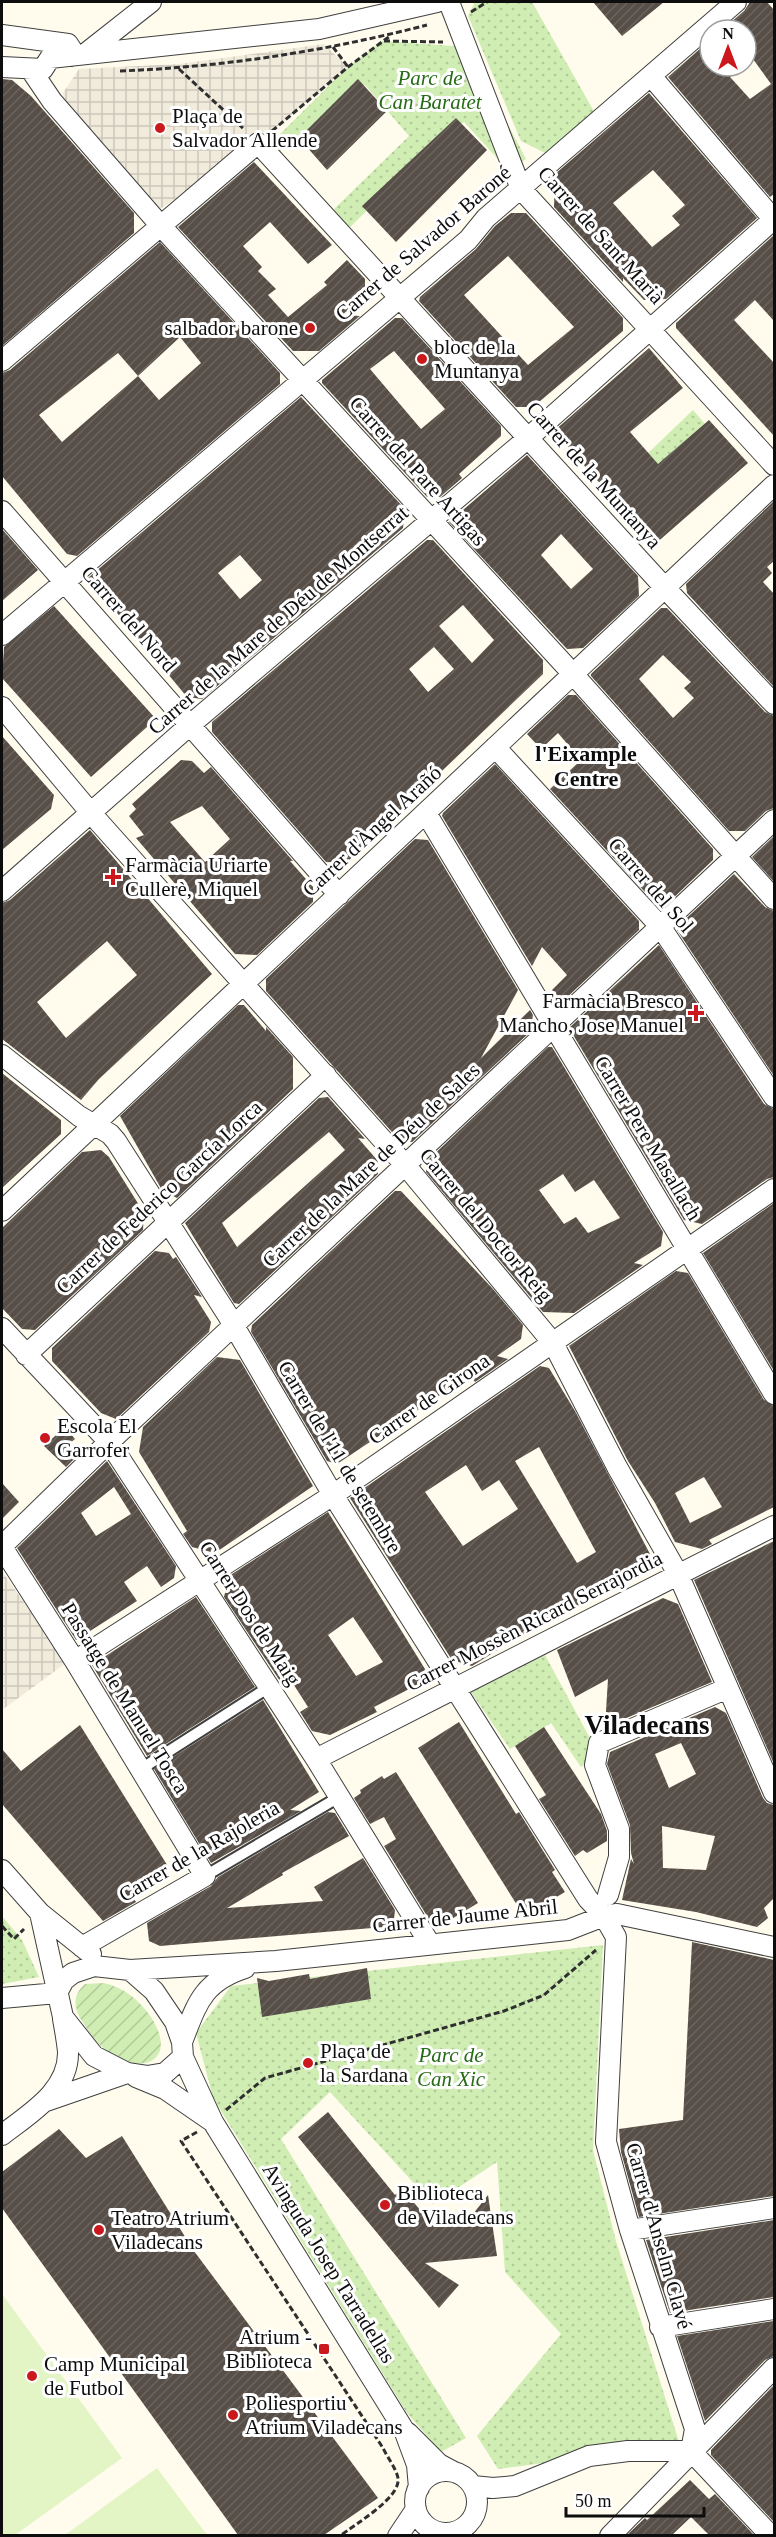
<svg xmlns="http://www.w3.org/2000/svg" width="776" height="2537" font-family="'Times New Roman',serif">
	<defs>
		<pattern id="grass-dots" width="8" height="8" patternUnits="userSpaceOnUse" patternTransform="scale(1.5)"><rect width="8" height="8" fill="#d0edb3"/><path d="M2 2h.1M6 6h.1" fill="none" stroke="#b1ca99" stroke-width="1.8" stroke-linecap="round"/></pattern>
		<pattern id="garden-furrows" width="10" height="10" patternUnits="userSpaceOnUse" patternTransform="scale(1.5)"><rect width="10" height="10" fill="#d0edb3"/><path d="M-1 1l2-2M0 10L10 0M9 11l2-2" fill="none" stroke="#b1ca99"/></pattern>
		<pattern id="plaza-grid" width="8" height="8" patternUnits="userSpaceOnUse" patternTransform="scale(1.5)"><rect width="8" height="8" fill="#f0ebdb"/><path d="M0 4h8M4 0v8" fill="none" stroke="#cdc8bb"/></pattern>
		<pattern id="building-hatch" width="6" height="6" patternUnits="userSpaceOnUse" patternTransform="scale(1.5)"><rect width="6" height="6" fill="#574e48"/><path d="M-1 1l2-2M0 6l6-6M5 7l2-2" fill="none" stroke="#6a635e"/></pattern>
	</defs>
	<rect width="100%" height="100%" fill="#fffced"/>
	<path fill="url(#grass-dots)" d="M475,2H532L596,115L547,154L521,141L468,16Z
		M382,41L467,47L526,159L509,171L464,122L423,156L348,229L332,211L409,136L365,85L277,154L269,145L348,67Z
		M693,410L712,432L662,477L644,457Z
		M545,1655L592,1742L587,1763L581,1767L551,1723L510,1749L471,1692Z
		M2,1916L22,1940L39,1977L2,1984Z
		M603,1945L593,2150L616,2241L680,2445L498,2469L477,2436L561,2334L505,2272L497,2162L433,2204L330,2092L281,2139L466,2438L441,2452L407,2413L213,2098L196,2033L231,1986Z"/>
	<path fill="url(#garden-furrows)" d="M104,1983C125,1988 139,2000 151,2017C179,2061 142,2076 108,2052C99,2045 90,2034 84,2024C74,2010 71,1996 85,1984Z"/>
	<path fill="#e3f4c5" d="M2,2294L122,2458L15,2535H2Z
		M157,2468L207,2535H65Z"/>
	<path fill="url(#plaza-grid)" d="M324,44L348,67L258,143L151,215L65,114L63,93L79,69L179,64Z
		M2,1571L66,1663L2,1710Z"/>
	<path fill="url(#building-hatch)" fill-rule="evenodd" d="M593,2H664L622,36Z
		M750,2H767L774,10V194L770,197L668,77L710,40V66H744L730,77L750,99L771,84L753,59L746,64V30H722L744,11Z
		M2,79L12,80L31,96L134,213V233L2,346Z
		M358,79L387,111L327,170L299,138Z
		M649,93L757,218L666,299L644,300L623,278V282L554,207L555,174ZM653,170L685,205L672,216L680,225L652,247L613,203Z
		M456,118L487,150L396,242L362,206Z
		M254,162L332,245L308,264L270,222L243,246L262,267L258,271L276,289L268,295L288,317L327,285L324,282L347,260L365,279V288L359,293L363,298L342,315L360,316L319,351H293L178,227Z
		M511,213H526L623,318V331L533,407H516L419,301L420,297L476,249L495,226ZM508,256L574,327L528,365L464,295Z
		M774,235V321L755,300L734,320L774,363V436L676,328V323Z
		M160,242L280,373V384L77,556L67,554L2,476V373L10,370ZM180,337L201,363L159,400L138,376ZM118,353L138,376L62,442L39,415Z
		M395,318H402L501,426V436L459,474L462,478L440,497H427L322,383V380ZM394,351L445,409L421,429L370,369Z
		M649,348L683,388L630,432L658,464L709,420L748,463L654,545L554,431Z
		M301,397L405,509L403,528L202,699L187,697L88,578ZM240,555L262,580L240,599L218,573Z
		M527,455L638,576L639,596L583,648L567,649L449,522ZM561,534L593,569L571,589L541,555Z
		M774,501V561L767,567L772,573L763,582L774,594V687L687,593L686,584Z
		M2,529L38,570L2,601Z
		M427,540H433L543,660V674L346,863L326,862L212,732V722ZM463,605L494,640L472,663L439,626ZM434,647L454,669L428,692L409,669Z
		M54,606L156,719L91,777L2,678L4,647Z
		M661,608H667L765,712L774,716V808L766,811L745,831H729L591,676V674ZM663,655L691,682L684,688L694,698L673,718L639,679Z
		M568,695H576L713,849V860L666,905L656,904L550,789L581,760L558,733L541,749L527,734Z
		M2,736L54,795L51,809L2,850Z
		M181,760L192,761L204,773L211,767L293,861H290L313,887V902L257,955L235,954L136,838L144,835L129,816L136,809L132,804ZM202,806L230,839L205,862L170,822Z
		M495,764L639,921V930L563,1001L552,990L567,975L542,947L532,966L442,816L443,813Z
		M90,830L212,974L99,1079L81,1100L2,1039V903L10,900ZM107,941L137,975L66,1038L37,1002Z
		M774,836V882L752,857Z
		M415,839L428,840L518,990L481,1058L530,1010L533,1015L530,1032L412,1142L400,1141L266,991V979Z
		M734,874L765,907L774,911V1076L677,930V927Z
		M659,945L764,1104L774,1109V1177L767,1179L702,1224L684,1220L569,1028Z
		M238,1005H244L266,1031V1027L293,1057V1089L177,1198L162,1190L120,1116Z
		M548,1047H552L663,1232L661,1246L634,1263L643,1265L574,1313L543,1312L426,1172L427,1161ZM563,1174L575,1192L594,1180L620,1218L588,1233L576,1217L564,1224L539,1190Z
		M2,1073L61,1120V1134L2,1188Z
		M328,1097L365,1139L358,1138L378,1161V1174L239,1304L234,1303L185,1223L319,1098ZM329,1132L345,1150L237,1247L222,1223Z
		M101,1150L109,1157L144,1213L143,1230L35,1330L22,1329L2,1308V1228L82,1152Z
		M395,1191H401L493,1289L523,1325L521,1339L497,1356L508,1359L475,1382L470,1375L337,1464L327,1461L251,1332L252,1325Z
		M774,1203V1371L703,1253Z
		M155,1251L169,1253L173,1259L176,1257L202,1297L194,1295L211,1322L209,1332L116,1419L101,1413L52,1361V1348Z
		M676,1271L688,1273L764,1400L774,1406V1507L709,1540L712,1544L702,1549L675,1542L655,1503L628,1461L569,1346ZM704,1477L722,1507L690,1523L675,1493Z
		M217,1357L240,1360L313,1486L215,1553L192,1547L183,1534L187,1531L139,1452L143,1427Z
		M540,1366L549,1368L575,1411L650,1554L646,1569L512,1641L472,1666L452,1660L350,1498ZM539,1447L596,1552L577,1563L515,1461ZM466,1465L482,1491L499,1480L518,1509L463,1546L425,1492Z
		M65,1427L75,1439L70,1443L80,1453L66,1467L44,1446Z
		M107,1461L176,1566L174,1578L161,1587L147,1566L124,1582L137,1601L76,1640L17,1548ZM114,1487L131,1514L96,1536L81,1513Z
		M2,1483L19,1502L2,1519Z
		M328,1512L425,1669L419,1684L374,1707L377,1712L330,1735L312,1731L300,1712L308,1707L292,1682L284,1687L224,1597L229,1576ZM353,1617L383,1662L356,1676L328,1635Z
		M774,1541V1764L694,1580Z
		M196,1597L255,1687L147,1756L92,1665Z
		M663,1598L678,1604L712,1682L605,1727L608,1679L575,1697L557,1650Z
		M263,1700L319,1792L290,1810L301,1811L211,1863L154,1769Z
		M715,1707L726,1713L763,1798L767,1803L774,1805V1898L764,1908L768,1918L757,1927L696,1912L622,1900L631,1859L634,1864L631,1853L630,1825L607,1764L610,1752ZM681,1743L696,1774L669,1788L655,1754ZM662,1826L715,1836L706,1870L663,1868Z
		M459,1722L516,1814L519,1812L555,1870L552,1872L565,1892L524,1916L418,1748Z
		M80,1725L169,1868L131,1895L136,1902L103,1921L2,1804V1749L21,1771Z
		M544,1727L601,1814L607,1831V1841L587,1853L583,1850L575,1856L539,1799L546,1795L515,1746Z
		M396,1772L478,1903L435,1929L384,1846L396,1839L384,1817L370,1824L354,1798L361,1793L360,1790L382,1776L384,1779Z
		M328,1812L335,1813L349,1836L282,1873L283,1875L227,1908L323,1901L314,1887L363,1858L395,1910L394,1919L384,1927L160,1946L149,1941L147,1923L211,1886L218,1877Z
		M692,1942L774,1960V2196L639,2217L621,2152L619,2129L683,2120Z
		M367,1968L371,1999L262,2017L257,1978L269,1981L309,1974L310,1979Z
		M328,2112L395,2195L402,2188L434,2227L473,2214L488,2195L497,2256L425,2263L459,2285L439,2308L298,2137Z
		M59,2129L86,2158L122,2136L194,2251L378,2498L324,2535H238L2,2208V2172Z
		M774,2220V2297L670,2313L646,2240Z
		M774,2321V2356L765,2360L705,2421L677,2336Z
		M774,2385V2522L711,2455V2450Z
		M690,2480L709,2499L715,2494L754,2535H709L691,2517L672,2535H627L645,2518L647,2520Z"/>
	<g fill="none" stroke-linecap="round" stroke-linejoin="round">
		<g stroke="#404040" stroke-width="14">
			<path id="lane" d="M141,1769L269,1687
				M205,1876L339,1797"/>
		</g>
		<g stroke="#404040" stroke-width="22">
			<path id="street" d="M449,2L521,189L774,465
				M2,35L68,44L72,50V56
				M85,54L151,2
				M2,67L43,69L50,58L319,29L437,2
				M31,70L52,101L160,225L573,674L774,899
				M651,76L774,220
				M2,361L258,143L666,589L774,704
				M2,511L339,895
				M2,635L468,240L486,218L736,2
				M2,707L90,812L406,1166L553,1343L617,1467L678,1574L774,1793
				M495,747L660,926L774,1097
				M426,813L774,1394
				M2,891L190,725L527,439L774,219
				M2,1055L79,1116L110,1134L116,1141L227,1314L333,1495L588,1899L604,1916L616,1937L606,2142L630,2230L695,2429L691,2451
				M2,1211L774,485
				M2,1328L109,1442L316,1759L430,1944
				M26,1355L326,1075
				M2,1546L109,1442L774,820
				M2,1547L75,1661L205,1876L82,1947
				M75,1661L333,1495L774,1189
				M316,1759L774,1526
				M2,1870L40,1913L91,1954
				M608,1895L619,1857V1829L595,1765L599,1743L728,1688
				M40,1913L63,2017L94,2056L127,2073L147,2076L165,2073L183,2057
				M130,1970L276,1961L568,1930L604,1916L617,1914L774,1947
				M57,1993L64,1980L73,1973L94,1966L130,1970L154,1991L175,2022L182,2042L183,2057L213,2122L404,2430L417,2465L419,2488
				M2,1998L57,1993
				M182,2042C197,2004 202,1982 245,1968
				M136,2077L165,2089L213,2122
				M46,2101L127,2073
				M2,2135C29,2114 69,2091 68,2052C67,2041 65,2030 63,2019
				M630,2230L774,2208
				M660,2327L774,2309
				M408,2433L439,2464L454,2472
				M691,2451L771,2536
				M415 2502a31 31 0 1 1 62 0a31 31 0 1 1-62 0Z
				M473,2486L493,2488L515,2486L589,2456L628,2451H691
				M398,2536L416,2509
				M610,2536L774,2368"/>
		</g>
		<path stroke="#2f2f2f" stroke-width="3" stroke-dasharray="6 3" stroke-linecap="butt" d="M471,12L487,2
			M384,41L443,42
			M333,47L348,67
			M179,69L245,130
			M120,71C224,67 326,51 427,25
			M272,131L348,67L390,36
			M2,1926L14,1939L24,1929
			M226,2110L265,2078L504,2011L544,1995L596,1950
			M197,2132L181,2141L383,2448C387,2457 396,2468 398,2478C401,2498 355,2524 340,2536"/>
		<use href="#lane" stroke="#fff" stroke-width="10"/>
		<use href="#street" stroke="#fff" stroke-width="20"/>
	</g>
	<g fill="#ca181d" stroke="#fff" stroke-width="2">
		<circle cx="160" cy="128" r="6"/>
		<circle cx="310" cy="328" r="6"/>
		<circle cx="422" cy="359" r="6"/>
		<path d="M110 868h6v6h6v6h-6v6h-6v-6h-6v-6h6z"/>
		<path d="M693 1004h6v6h6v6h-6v6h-6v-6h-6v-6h6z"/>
		<circle cx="45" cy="1438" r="6"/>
		<circle cx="308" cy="2063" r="6"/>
		<circle cx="385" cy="2205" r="6"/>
		<circle cx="99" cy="2230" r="6"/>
		<rect x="318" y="2343" width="12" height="12" rx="3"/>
		<circle cx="32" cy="2376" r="6"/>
		<circle cx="233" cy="2415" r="6"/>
	</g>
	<g text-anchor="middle" stroke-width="6" stroke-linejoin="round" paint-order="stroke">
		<g font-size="21" font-style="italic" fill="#276b17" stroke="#fff">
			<text x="430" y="85">Parc de<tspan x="430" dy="24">Can Baratet</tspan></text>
			<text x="451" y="2062">Parc de<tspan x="451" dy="24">Can Xic</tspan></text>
		</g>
		<g font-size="21" fill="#0d0d0d" stroke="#fff" text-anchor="start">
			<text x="172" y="123">Plaça de<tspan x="172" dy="24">Salvador Allende</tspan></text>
			<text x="298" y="335" text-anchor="end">salbador barone</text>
			<text x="434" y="354">bloc de la<tspan x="434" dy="24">Muntanya</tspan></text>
			<text x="125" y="872">Farmàcia Uriarte<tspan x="125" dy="24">Cullerè, Miquel</tspan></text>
			<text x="684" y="1008" text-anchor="end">Farmàcia Bresco<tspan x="684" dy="24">Mancho, Jose Manuel</tspan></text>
			<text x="57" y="1433">Escola El<tspan x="57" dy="24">Garrofer</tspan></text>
			<text x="320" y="2058">Plaça de<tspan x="320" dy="24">la Sardana</tspan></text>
			<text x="397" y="2200">Biblioteca<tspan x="397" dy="24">de Viladecans</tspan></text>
			<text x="111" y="2225">Teatro Atrium<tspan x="111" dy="24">Viladecans</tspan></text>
			<text x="312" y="2344" text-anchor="end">Atrium -<tspan x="312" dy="24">Biblioteca</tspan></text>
			<text x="44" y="2371">Camp Municipal<tspan x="44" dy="24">de Futbol</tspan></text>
			<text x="245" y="2410">Poliesportiu<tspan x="245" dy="24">Atrium Viladecans</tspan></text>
		</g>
		<g font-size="21" fill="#0d0d0d" stroke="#fff">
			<text transform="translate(601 235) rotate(48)" y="7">Carrer de Sant Marià</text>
			<text transform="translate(423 243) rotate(-41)" y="7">Carrer de Salvador Baroné</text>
			<text transform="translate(418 471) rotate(48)" y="7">Carrer del Pare Artigas</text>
			<text transform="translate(594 475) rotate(48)" y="7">Carrer de la Muntanya</text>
			<text transform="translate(129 619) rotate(49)" y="7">Carrer del Nord</text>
			<text transform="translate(278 620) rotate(-41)" y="7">Carrer de la Mare de Déu de Montserrat</text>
			<text transform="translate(372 831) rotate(-43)" y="7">Carrer d'Àngel Arañó</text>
			<text transform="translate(651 885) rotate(49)" y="7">Carrer del Sol</text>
			<text transform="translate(648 1138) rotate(59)" y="7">Carrer Pere Masallach</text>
			<text transform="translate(371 1165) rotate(-43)" y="7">Carrer de la Mare de Déu de Sales</text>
			<text transform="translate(159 1197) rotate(-43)" y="7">Carrer de Federico García Lorca</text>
			<text transform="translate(486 1225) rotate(50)" y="7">Carrer del Doctor Reig</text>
			<text transform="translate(429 1399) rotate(-35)" y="7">Carrer de Girona</text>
			<text transform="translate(340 1457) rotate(59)" y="7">Carrer de l'11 de setembre</text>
			<text transform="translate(250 1613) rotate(57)" y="7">Carrer Dos de Maig</text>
			<text transform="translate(534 1621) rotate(-27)" y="7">Carrer Mossèn Ricard Serrajordia</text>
			<text transform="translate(125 1698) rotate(58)" y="7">Passatge de Manuel Tosca</text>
			<text transform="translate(199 1851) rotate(-30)" y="7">Carrer de la Rajoleria</text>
			<text transform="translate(465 1916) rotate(-6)" y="7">Carrer de Jaume Abril</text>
			<text transform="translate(659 2236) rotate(74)" y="7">Carrer d'Anselm Clavé</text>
			<text transform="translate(329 2263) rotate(58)" y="7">Avinguda Josep Tarradellas</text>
		</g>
		<g font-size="22" font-weight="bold" fill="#0d0d0d" stroke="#fff">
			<text x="586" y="761">l'Eixample<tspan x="586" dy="25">Centre</tspan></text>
		</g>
		<g font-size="27" font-weight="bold" fill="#0d0d0d" stroke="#fff">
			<text x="647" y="1734">Viladecans</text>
		</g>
	</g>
	<rect width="776" height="2537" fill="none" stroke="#0d0d0d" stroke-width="6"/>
	<g transform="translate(728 48)"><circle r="28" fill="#ffffff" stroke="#9e9e9e" stroke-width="1.5"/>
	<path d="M0-4.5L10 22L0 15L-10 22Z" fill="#ca181d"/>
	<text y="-9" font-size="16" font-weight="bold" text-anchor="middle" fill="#0d0d0d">N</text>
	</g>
	<path d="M566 2507v9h138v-9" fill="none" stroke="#0d0d0d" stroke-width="3"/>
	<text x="575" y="2507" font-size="18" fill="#0d0d0d" stroke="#ffffff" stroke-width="4.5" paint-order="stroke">50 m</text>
</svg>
